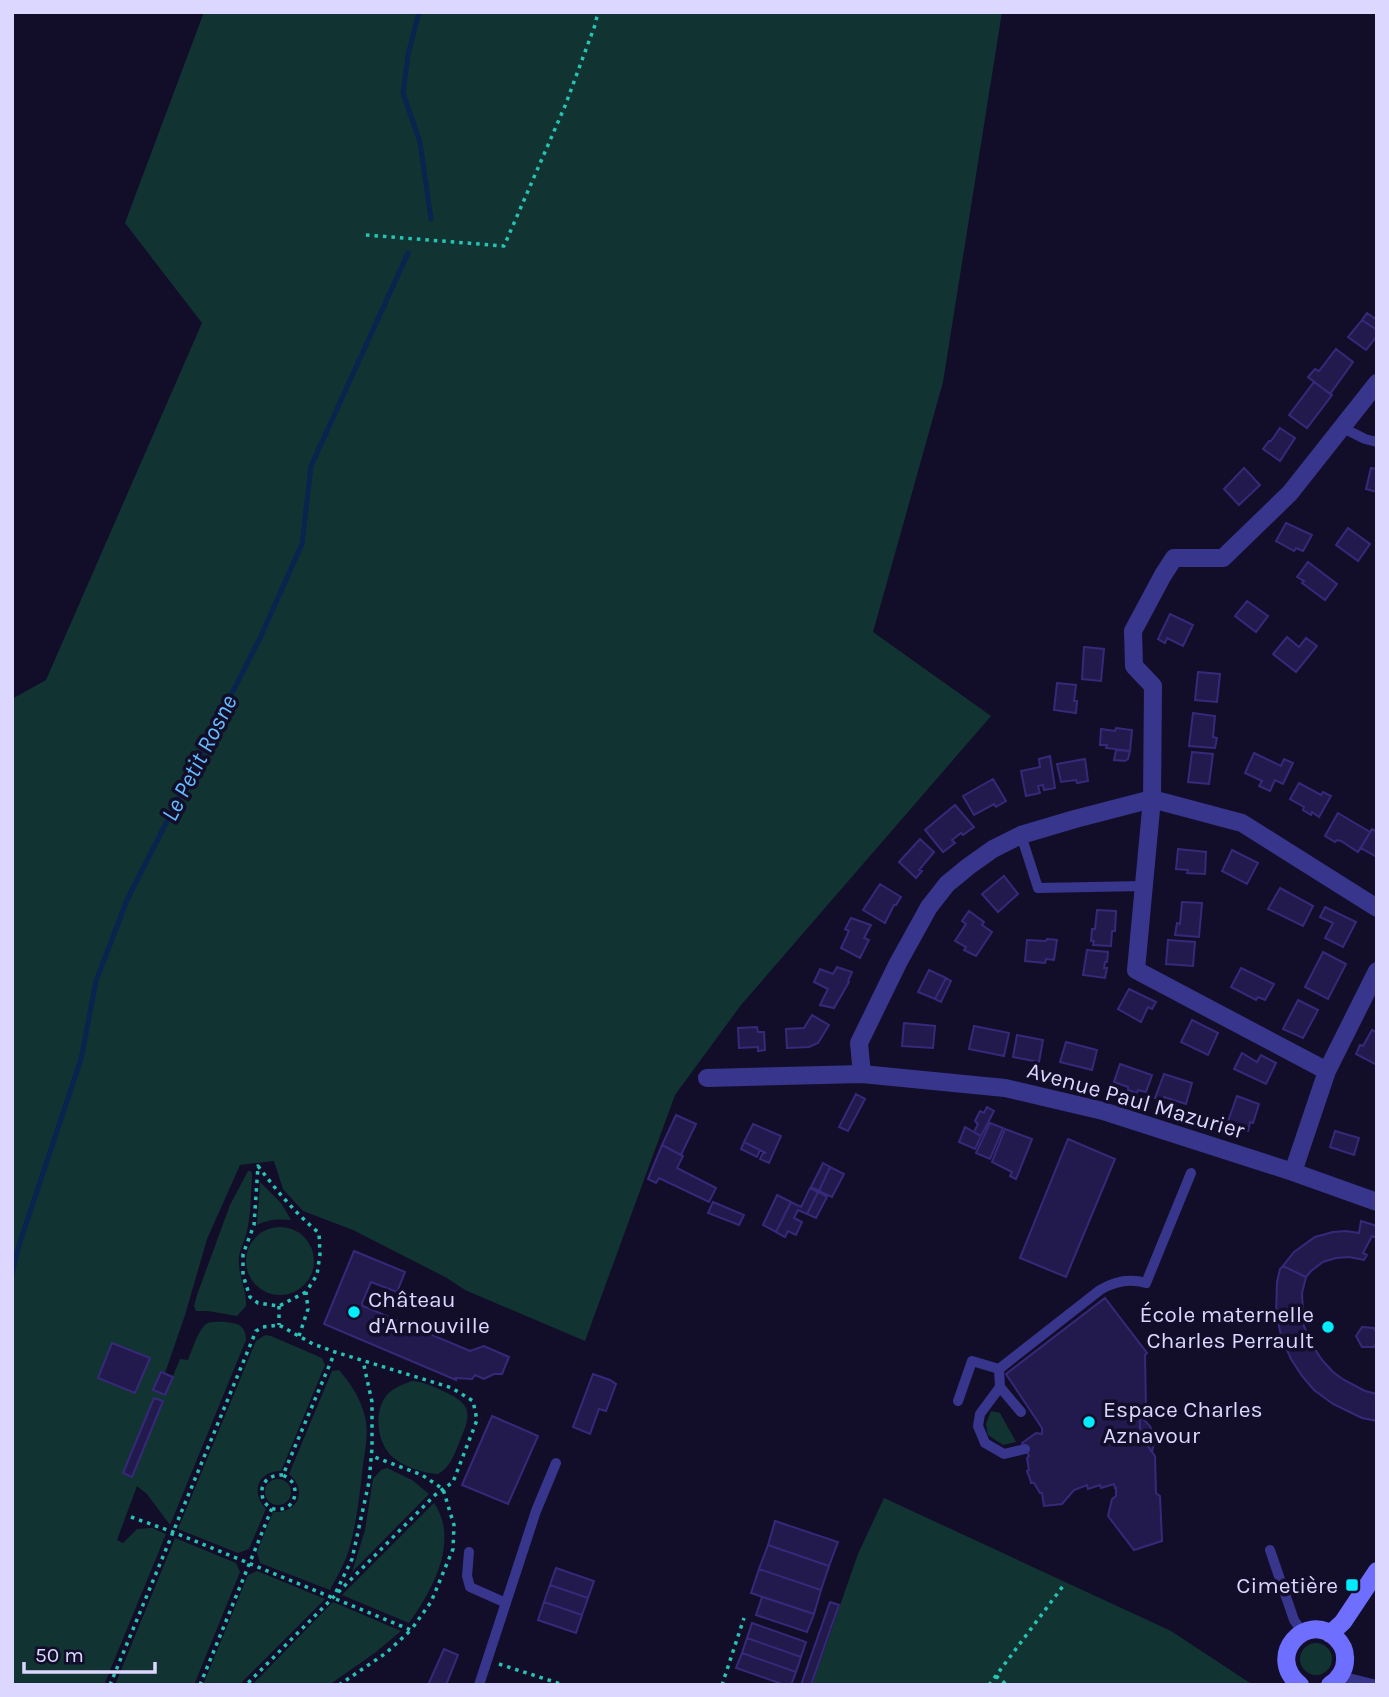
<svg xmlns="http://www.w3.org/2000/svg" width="1389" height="1697" font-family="Karla,sans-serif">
	<rect width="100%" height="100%" fill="#120e2a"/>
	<path fill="#113432" d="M204,12H1002L943,382L873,632L991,716L741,1005L675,1095L585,1341L465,1290L447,1278L353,1230L303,1211L283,1189L274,1161L240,1165L207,1239L185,1315L165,1373L173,1376L180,1359L188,1360C192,1351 198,1330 206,1324C211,1320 233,1322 239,1325C245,1329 246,1335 246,1340L170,1525L147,1494L137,1486L117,1540L123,1543L137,1529L152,1528L166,1534L104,1685H12V699L46,680L202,323L125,223Z
		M248,1171H250L252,1173C251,1192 251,1217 246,1235C244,1242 240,1249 239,1256C237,1274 247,1290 246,1306L237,1316L208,1311H196L194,1306L197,1295L230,1205Z
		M260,1182L281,1203L291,1220C278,1219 269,1219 257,1225Z
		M246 1261a34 34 0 1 1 68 0a34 34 0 1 1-68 0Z
		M265,1335L271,1336L322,1358L325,1365L281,1471C258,1471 250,1492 266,1509L249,1549L238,1553L178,1529L256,1341Z
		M339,1370C351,1384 361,1399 365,1417C369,1433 365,1450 363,1465C360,1492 357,1520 350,1546C346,1562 337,1576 330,1590L260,1563L257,1552L273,1512C298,1514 308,1490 289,1474L332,1371Z
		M412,1381C424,1382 432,1386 443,1391C474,1405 471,1414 459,1443C454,1456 450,1467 438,1474C421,1473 398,1465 388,1452C377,1438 375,1414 384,1399C390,1389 401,1385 412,1381Z
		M991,1411L1000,1413L1016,1442L1003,1445L988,1435L986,1424Z
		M387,1468L412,1480L429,1494L352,1572L365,1530L373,1479L381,1470Z
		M265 1492a13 13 0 1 1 26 0a13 13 0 1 1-26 0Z
		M884,1498L1171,1631L1253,1685H812L858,1554Z
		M434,1503C460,1541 432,1591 409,1623L342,1595Z
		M175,1538L236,1563L240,1572L194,1685H115Z
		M257,1571L325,1599L239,1685H203L248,1575Z
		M333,1602L401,1631L376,1652L329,1685H252Z
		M1300 1659a16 16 0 1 1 32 0a16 16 0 1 1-32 0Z"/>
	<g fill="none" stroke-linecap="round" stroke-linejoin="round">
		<path stroke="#08244f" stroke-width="5" d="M419,12L408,55L403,93L420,142L431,219
			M12,1274L19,1245L81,1059L96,981L127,900L261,636L302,544L311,466L408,253"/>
	</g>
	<path fill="#22194c" stroke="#37297a" stroke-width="2" d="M1367,313L1377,320V330L1362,320Z
		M1362,320L1377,330V336L1366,350L1348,337Z
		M1336,349L1353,362L1330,394L1308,377L1315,369L1319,371Z
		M1314,382L1332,395L1307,428L1289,415Z
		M1280,428L1295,438L1280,461L1263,449L1269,441H1271Z
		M1244,468L1260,485L1239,505L1224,489Z
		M1371,468L1377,469V492L1366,489Z
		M1286,523L1312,535L1303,551L1296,548L1294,551L1276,541Z
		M1348,528L1370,544L1358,561L1336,545Z
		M1308,562L1337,584L1325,600L1302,583L1304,581L1297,577Z
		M1247,601L1268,616L1256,632L1235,616Z
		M1170,614L1193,625L1183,646L1167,638L1165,643L1158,639Z
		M1287,637L1299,647L1306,638L1317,646L1296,672L1273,654Z
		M1084,647L1104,649L1101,681L1082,679Z
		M1198,672L1220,674L1217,702L1195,700Z
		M1057,683L1076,685L1074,701H1077L1076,713L1054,710Z
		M1193,713L1215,716L1213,737L1217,738L1215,748L1189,746Z
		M1116,728L1132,730L1130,751L1106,748L1107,745H1100L1101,729L1115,731Z
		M1116,750L1130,751L1128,759L1125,761L1114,760Z
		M1192,752L1213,754L1209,784L1188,782Z
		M1254,753L1281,766L1284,759L1293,763L1283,784L1275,780L1270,791L1259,786L1262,781L1245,773Z
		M1050,756L1055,788L1044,790L1043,785L1038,786L1040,793L1026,796L1021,771L1040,767L1039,759Z
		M1085,759L1088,781L1077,783L1076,780L1061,782L1057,764Z
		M993,779L1006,801L996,807L994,804L974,815L963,796Z
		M1299,783L1321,795L1323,792L1331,796L1319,817L1312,812L1311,815L1303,810L1304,807L1290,799Z
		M955,805L974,827L963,835L961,833L952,840L955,843L943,852L925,830Z
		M1338,813L1370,832L1358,852L1341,841L1337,840L1335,842L1325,836Z
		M1372,829L1377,832V857L1361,848Z
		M920,839L934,852L919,870L922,871L916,878L899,862Z
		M1178,849L1206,852L1205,874L1187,873L1188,870L1176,869Z
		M1232,850L1258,863L1247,884L1222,871Z
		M1004,876L1018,894L998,912L982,894Z
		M880,884L901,897L896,905H894L885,923L863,910Z
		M1280,888L1313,906L1303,926L1268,909Z
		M1182,902L1202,903L1199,937L1175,935L1177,923L1180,924Z
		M1325,907L1356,922L1343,947L1325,938L1333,923L1320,917Z
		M1097,910L1116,911L1115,931H1112L1111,946L1093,945L1094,941H1091L1092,929H1095Z
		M969,911L984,922L982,925L992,932L976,956L964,950L966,947L955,941L966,924L962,921Z
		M851,918L871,925L864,938L869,940L860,958L841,948L849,931L845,929Z
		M1047,939L1057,940L1054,960L1046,959L1045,963L1025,961L1027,940L1046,941Z
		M1168,940L1195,942L1193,966L1166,964Z
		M1087,950L1108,952L1107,962H1105L1104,968H1107L1105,978L1083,975Z
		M1323,952L1346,964L1328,999L1305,987Z
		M837,967L852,972L848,981L849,982L834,1008L820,1005L828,989L814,982L820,969L833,974Z
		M1241,968L1274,984L1265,1000L1258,997L1256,1000L1231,987Z
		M929,970L946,978L935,999L918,992Z
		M946,978L951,981L941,1002L935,999Z
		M1129,989L1156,1002L1152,1009L1148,1007L1141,1022L1118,1009Z
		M1298,1000L1318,1010L1303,1038L1283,1029Z
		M812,1015L829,1025L818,1043L809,1047L787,1048L786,1029L804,1028Z
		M1192,1020L1218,1033L1208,1055L1181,1042Z
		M904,1023L935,1026L933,1048L902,1046Z
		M974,1026L1009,1033L1004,1056L969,1049Z
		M757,1027L758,1032H764L765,1050L758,1051V1047L739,1048L738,1028Z
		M1372,1030L1377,1032V1061L1375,1064L1356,1054L1360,1045L1363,1046Z
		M1017,1035L1043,1040L1039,1062L1013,1057Z
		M1066,1042L1097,1050L1092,1070L1060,1062Z
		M1242,1053L1257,1062L1261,1055L1276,1063L1266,1084L1234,1069Z
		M1120,1064L1152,1075L1146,1092L1138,1090L1137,1093L1128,1090V1087L1114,1082Z
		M1164,1074L1192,1083L1186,1104L1164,1097L1163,1100L1155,1098Z
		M856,1094L865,1099L848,1131L839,1127Z
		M1237,1096L1259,1104L1253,1123L1250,1122L1248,1131L1227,1124Z
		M987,1107L994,1111L981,1136L974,1132L978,1124L975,1121L980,1111L984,1113Z
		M676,1115L696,1124L681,1155L662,1145Z
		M990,1123L1003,1128L990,1159L976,1153Z
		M753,1124L781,1136L769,1163L760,1159L763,1153H766L744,1142Z
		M965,1127L981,1136L975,1149L959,1142Z
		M1005,1129L1032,1139L1016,1179L1010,1176L1012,1172L992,1162Z
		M1335,1131L1359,1138L1354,1155L1330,1147Z
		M1068,1139L1115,1159L1066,1277L1020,1258Z
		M744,1142L760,1150L757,1157L741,1149Z
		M662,1145L683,1156L677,1168L716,1188L709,1202L659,1178L656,1183L648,1179Z
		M823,1163L830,1167L819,1191L811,1187Z
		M830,1167L844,1174L832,1197L819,1191Z
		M810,1188L818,1192L807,1214L798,1210L794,1218L802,1222L796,1235L788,1231L785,1237L776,1232L791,1202L801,1207Z
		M818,1192L827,1197L816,1218L807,1214Z
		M777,1195L791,1202L776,1232L763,1225Z
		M713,1202L744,1215L739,1225L708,1213Z
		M1361,1221L1377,1226V1238L1372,1236L1363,1253L1367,1255L1364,1260L1349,1257L1336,1258L1323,1262L1311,1271L1306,1277L1283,1266L1294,1252L1315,1237L1333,1232L1346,1231L1359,1233Z
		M354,1251L405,1272L397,1292L371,1282L362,1303L363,1306L470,1351L484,1346L509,1357L502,1374H494L484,1379L475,1375L472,1379L456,1378V1380L324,1324Z
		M1283,1266L1306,1277L1302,1293L1303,1314L1304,1326L1311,1343L1322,1360L1333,1372L1344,1380L1365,1391L1377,1394V1421L1362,1418L1333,1404L1314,1390L1302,1376L1291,1359L1282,1339L1276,1315L1277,1282L1280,1269Z
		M1105,1298L1147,1353L1145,1355L1146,1410H1139L1140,1428L1145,1442L1155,1456L1156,1493L1160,1496L1162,1541L1134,1550L1108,1516L1112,1499L1116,1496V1488H1115L1114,1484L1101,1488L1100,1485L1088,1489L1087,1485L1074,1490L1062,1504L1044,1506L1042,1493H1040L1034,1483H1031V1482L1027,1471L1029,1470L1027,1458L1029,1456L1022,1443L1036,1433L1042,1434V1428L1006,1374Z
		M1362,1327L1374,1328L1377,1333V1342L1374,1347H1362L1356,1336Z
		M112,1343L150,1358L135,1393L98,1378Z
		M161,1372L173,1377L165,1395L153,1390Z
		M593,1374L610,1380L616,1384L606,1411L599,1409L590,1434L573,1427Z
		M154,1398L163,1401L132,1477L123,1473Z
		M492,1416L538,1436L508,1504L462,1485Z
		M1140,1416L1150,1426L1155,1439L1152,1452L1145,1442L1140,1428Z
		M775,1521L838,1542L829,1566L768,1545Z
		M768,1545L829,1566L821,1590L759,1569Z
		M556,1568L594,1581L588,1598L550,1585Z
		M759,1569L821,1590L814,1614L751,1593Z
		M550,1585L588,1598L582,1615L544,1602Z
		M762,1597L814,1614L807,1632L756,1615Z
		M544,1602L582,1615L576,1633L538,1620Z
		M830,1602L839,1605L828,1636L811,1685H801Z
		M752,1623L806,1642L801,1657L747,1638Z
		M747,1638L801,1657L796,1672L742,1653Z
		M444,1649L458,1655L446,1685H428Z
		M742,1653L796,1672L791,1685H785L736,1668Z"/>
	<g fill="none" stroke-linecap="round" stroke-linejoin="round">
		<path stroke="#27c4b6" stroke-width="3.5" stroke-dasharray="3.5 5" stroke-linecap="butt" d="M366,235L504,246L565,106L595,25L598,12
			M279,1306V1325
			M299,1336L308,1309L306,1292L317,1275L320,1254L319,1233C295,1213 277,1191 258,1166L254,1225L243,1254V1275L250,1297L258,1303L279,1306L306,1292
			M283,1475C249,1474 260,1520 287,1507C296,1502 297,1489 292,1482C290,1479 286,1477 283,1475L335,1352
			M131,1517L173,1532L411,1630L431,1602L453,1549L454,1525L443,1489L422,1475L372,1456
			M336,1592L352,1559L369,1482L372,1448V1402L363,1361
			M499,1664L564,1685
			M996,1676L1007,1685
			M110,1685L256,1331L263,1327L279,1325L313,1344L335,1352L452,1388L473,1401L477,1420L453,1482L435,1495L246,1685
			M200,1685L272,1508
			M339,1685L386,1653L411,1630
			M722,1685L744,1618
			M989,1685L1063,1586"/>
		<path stroke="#37368c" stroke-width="10" d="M1343,428L1365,439L1377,442
			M1021,835L1038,888L1144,886
			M1000,1387L1021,1412
			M958,1401L972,1361L999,1369
			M1025,1449L1004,1454L985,1443L978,1426L980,1414L1000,1387L999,1369L1100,1290C1115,1281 1129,1278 1146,1283L1191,1173
			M1270,1550L1294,1620L1303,1633
			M469,1552L467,1576L470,1587L506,1603
			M1340,1676L1377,1685
			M479,1685L536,1511L556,1463"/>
		<path stroke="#37368c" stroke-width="18" d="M1327,1071L1136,970L1152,799L1153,686L1134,666L1133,631L1163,575L1174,558H1223L1290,493L1377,383
			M862,1074L859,1043L898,963L929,907L947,884L969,866L993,849L1021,835L1075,819L1152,799L1242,823L1377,908
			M707,1078L862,1074L1005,1088L1103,1111L1293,1172L1377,1202
			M1293,1172L1327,1071L1377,971"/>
		<path stroke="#6e6eff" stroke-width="18" d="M1330,1634L1343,1622L1377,1571
			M1300,1685C1264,1656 1307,1610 1336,1638C1341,1643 1345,1650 1345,1657C1346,1669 1339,1679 1330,1685"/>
	</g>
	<g fill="#03ecff" stroke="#120e2a" stroke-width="2.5">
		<circle cx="354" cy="1312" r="7"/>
		<circle cx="1328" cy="1327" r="7"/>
		<circle cx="1089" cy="1422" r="7"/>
		<rect x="1345" y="1578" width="14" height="14" rx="3.5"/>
	</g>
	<g text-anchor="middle" stroke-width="7" stroke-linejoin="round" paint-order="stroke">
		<g font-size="23" fill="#dbd7ff" stroke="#120e2a">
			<text transform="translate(1136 1100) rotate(16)" y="8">Avenue Paul Mazurier</text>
		</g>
		<g font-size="23" fill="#dbd7ff" stroke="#120e2a" text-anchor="start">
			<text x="368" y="1307">Château<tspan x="368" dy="26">d'Arnouville</tspan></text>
			<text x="1314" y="1322" text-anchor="end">École maternelle<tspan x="1314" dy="26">Charles Perrault</tspan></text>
			<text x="1103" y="1417">Espace Charles<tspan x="1103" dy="26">Aznavour</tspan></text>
			<text x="1338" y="1593" text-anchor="end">Cimetière</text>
		</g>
		<g font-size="24" font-style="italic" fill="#65bcff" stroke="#120e2a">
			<text transform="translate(199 758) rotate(-63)" y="8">Le Petit Rosne</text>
		</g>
	</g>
	<rect width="1389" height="1697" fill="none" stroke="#dbd7ff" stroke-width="28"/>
	<path d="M24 1662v10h131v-10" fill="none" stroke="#dbd7ff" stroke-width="3.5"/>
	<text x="35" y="1662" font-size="21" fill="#dbd7ff" stroke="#120e2a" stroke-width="5" paint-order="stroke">50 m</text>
</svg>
